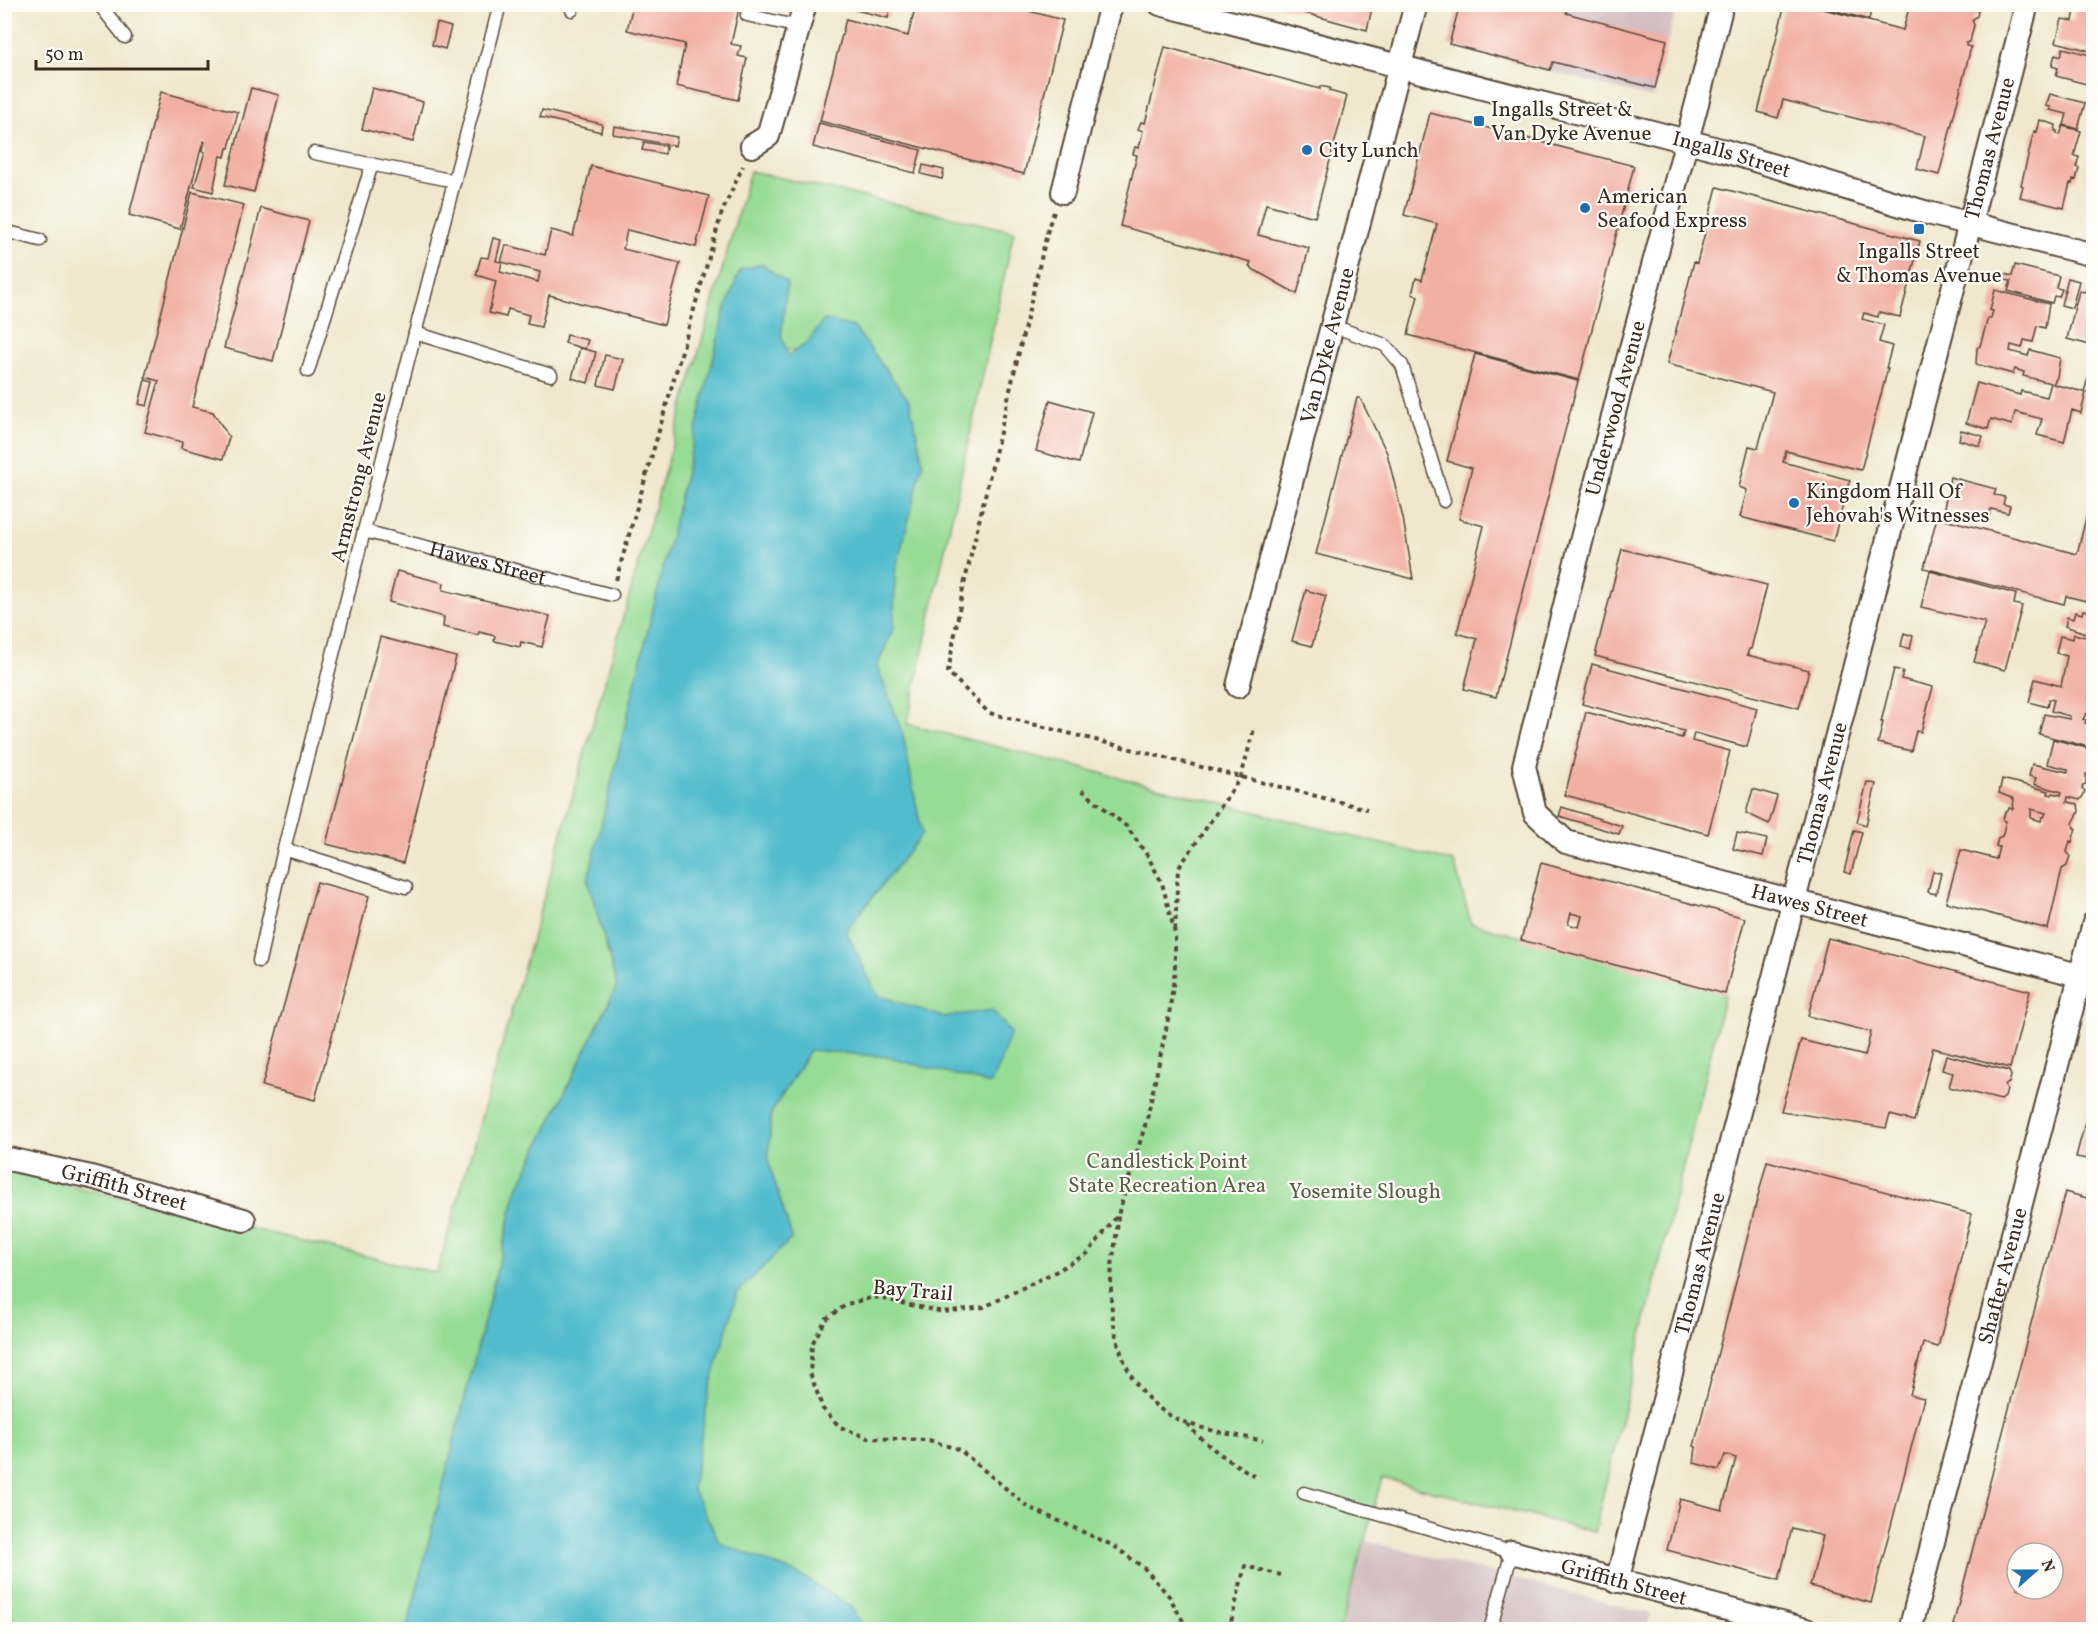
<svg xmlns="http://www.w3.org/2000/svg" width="2098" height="1634" font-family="Vollkorn,serif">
	<rect width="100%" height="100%" fill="#fdfcf7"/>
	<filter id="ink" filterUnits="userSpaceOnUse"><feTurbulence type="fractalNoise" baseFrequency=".0167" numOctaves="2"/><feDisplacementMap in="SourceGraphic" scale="12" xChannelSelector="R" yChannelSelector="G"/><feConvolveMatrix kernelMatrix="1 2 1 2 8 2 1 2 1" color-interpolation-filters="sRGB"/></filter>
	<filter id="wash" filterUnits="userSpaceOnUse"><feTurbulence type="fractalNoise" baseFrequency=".008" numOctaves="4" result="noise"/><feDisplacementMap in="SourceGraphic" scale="24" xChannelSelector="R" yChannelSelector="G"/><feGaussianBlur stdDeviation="1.35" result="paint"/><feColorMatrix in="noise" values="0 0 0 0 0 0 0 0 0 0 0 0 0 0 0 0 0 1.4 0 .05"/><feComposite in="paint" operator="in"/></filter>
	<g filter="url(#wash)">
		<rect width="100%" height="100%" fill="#f0e7cc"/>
		<path fill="#d2bec2" d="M1458,5H1677L1653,98L1448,45Z
			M1364,1540L1651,1614L1646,1630H1340Z"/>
		<path fill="#97dc95" stroke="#69835a" stroke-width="1.5" d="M750,171L1014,231L907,724L1454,862L1471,923L1725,994L1594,1532L1382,1478L1340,1629H629L717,1290L792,1238L768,1161L771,1113L784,1092L815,353L733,342L588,880L617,986L517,1190L407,1629L5,1630V1170L437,1273Z"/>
		<path fill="#51bccd" stroke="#467376" stroke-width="1.5" d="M762,264L787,283L781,337L789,355L806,344L824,320L854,327L910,402L923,463L895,573L894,627L877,666L903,735L922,834L846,931L877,995L943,1017L992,1010L1011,1033L991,1084L886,1057L810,1050L771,1113L768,1161L792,1238L737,1293L709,1392L692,1488L720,1543L800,1575L851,1607L865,1629H407L517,1190L617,986L588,880L724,313L740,270Z"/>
		<g id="blocks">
			<path fill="#f2b0a4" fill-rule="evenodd" d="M633,4H740L731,44L741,46L738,56L747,58L738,100L676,86L685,44L627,30Z
				M854,4H891L888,18L852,9Z
				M916,4H1009L1013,5V7L1063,20L1024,174L820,121L846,19L908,36Z
				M1272,4H1373L1367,30Z
				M1460,4H1568L1566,13L1667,40L1655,88L1553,62L1550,70L1449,44Z
				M1785,4H1804L1903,30L1910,4H1980L1977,16L1972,20L1974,25L1970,42L1966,43V46L1971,47L1939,175L1917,169L1925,136L1783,100L1778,118L1758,112Z
				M1812,4H1872L1869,20Z
				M2076,4H2094V52L2056,42L2062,19L2073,21Z
				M437,23L451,27L445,49L432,45Z
				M1165,47L1320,89V86L1330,88L1329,91L1347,96L1315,217L1266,204L1258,235L1309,248L1297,294L1249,267L1251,262L1120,226L1137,155L1133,154L1135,147L1139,148L1143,131L1138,129L1141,122L1145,123Z
				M2063,48L2094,56V86L2056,76L2058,68L2052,66L2055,54L2061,56Z
				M251,88L279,95L254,192L225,185Z
				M372,88L423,102L413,142L362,129Z
				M161,92L238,112L229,148H227L225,157L220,156L213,192L194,187L205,152L202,151L205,142L203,141L180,229L129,215Z
				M2050,94L2085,103L2078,129L2064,125L2067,114L2050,110L2051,107L2046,106Z
				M542,110L602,124L601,132L540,117Z
				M1430,113L1634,166L1579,380L1408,335L1418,296L1412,294L1416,278L1422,280L1437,224L1404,215Z
				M2040,120L2056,125L2055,131H2057V134L2060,135L2063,126L2081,131L2074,156L2079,157L2076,167L2079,168L2076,180L2073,179L2072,184L2070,183L2064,208L2020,197L2023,186L2021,185L2034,131L2037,132Z
				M819,123L921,150L915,173L813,147Z
				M614,126L677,137L675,146L613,134Z
				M644,142L666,146L665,154L642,150Z
				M923,165L944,170L942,179L921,174Z
				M591,166L709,196L696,247L627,230L623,249L680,263L664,325L549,295L541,327L527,324L529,315L508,309L506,317L489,313L496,281L476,275L481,257L488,258L493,238L501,240L496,261L501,262L506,245L545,255L551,230L573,236ZM502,262L540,272L538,282L500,272Z
				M1717,187L1920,241L1900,317L1879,312L1878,317L1864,313L1862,319L1884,325L1879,342L1892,346L1886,368H1888L1861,470L1786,451L1783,462L1850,480L1833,541L1740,517L1747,490L1739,487L1749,446L1758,448L1773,392L1667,364L1694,262L1697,263Z
				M192,192L244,205L192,407L213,412L229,437L223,459L181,448L182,442L145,432L159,381L145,377Z
				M261,208L309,221L273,361L224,348Z
				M2015,265L2059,276L2056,288L2062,289L2059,297L2054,296L2052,303L2008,291L2011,281L2000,279L2001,273L2012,276Z
				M2068,278L2079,281L2072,308L2061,305Z
				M2091,284L2094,285V333L2090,345L2067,339L2079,291L2085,292L2087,287L2090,288Z
				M1995,290L2049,304L2045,328L2037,326L2033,342L2024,340L2022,348L2011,345L2010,351L2028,356L2030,350L2060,358L2057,377L2053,384L2084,392L2094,357V394L2086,392L2081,413L2072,410L2064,442L2037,435L2042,419L2015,412L2012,425L1991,419L1988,429L1966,423L1977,383L2020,395L2021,391L2047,397L2051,383L2023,376L2024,372L2015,369L2013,374L1976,364L1977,348L1980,346L1988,318H1991L1992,314L1993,311L1990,310Z
				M567,335L588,340L585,349L565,343Z
				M580,348L596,352L588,383L572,378Z
				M1475,354L1578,381L1496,697L1464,689L1477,639L1457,633L1484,526L1459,519L1472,468L1447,461Z
				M605,355L623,359L615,389L598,385Z
				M145,380L153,382L147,406L139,404Z
				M1357,398H1360L1387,453L1403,518L1413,579L1316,554Z
				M1050,400L1092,412L1079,463L1036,451Z
				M1961,430L1983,436L1980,446L1959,440Z
				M1950,477L1996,489L1994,495L2005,497L2003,504L2010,506L2008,513L1991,509L1988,519L1944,508Z
				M2090,502L2094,503V603L2066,596L2064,604L1924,568L1937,517L2077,554Z
				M1622,549L1767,585L1751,649H1749L1747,655L1809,670L1799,708L1595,656Z
				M397,571L444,583L443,590L550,616L542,647L521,642L520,647L494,641L495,636L479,632L478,635L443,627L444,617L389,602Z
				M1930,571L2016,594L2014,604L2022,606L2005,670L1974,662L1985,622L1921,607Z
				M1306,590L1326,596L1312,646L1292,641Z
				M2083,610L2094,613V636L2065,626L2067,617L2073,619L2075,612L2082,614Z
				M1904,633L1913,636L1910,649L1901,646Z
				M2074,634L2094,639V695L2090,694L2089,697L2094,699V710L2091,714L2087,713L2083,719L2086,720L2085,723L2094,726L2092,748L2039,734L2044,714L2070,719V716L2051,711L2054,700L2049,699L2047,707L2029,702L2035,679L2061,686L2067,656L2056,653L2060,636L2073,639Z
				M380,637L456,657L403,863L326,844Z
				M1592,664L1757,708L1747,747L1694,733L1692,741L1730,751L1708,834L1565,795L1586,712L1682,738L1684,731L1582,704Z
				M1894,669L1903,671L1901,679L1933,687L1921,732L1916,731L1911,751L1878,743L1883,722H1881Z
				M2053,739L2094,750V756L2089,775L2086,774V784L2083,785L2082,789L2085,791L2083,796L2080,800L2068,797L2067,802L2078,804L2079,812L2073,823L2074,828H2076L2072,842L2070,841L2067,852L2070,856L2067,866L2062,869L2048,929L1946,902L1961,850L1996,859L1999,847L1996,846L1998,838L2002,836L2003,833L2006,821L2003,820L2005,812L2008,811L2009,808L2013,809L2014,799L1999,793L2002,779L2049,791L2048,794L2052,795L2053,793L2061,795L2062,792L2034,784L2036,778L2029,776L2032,764L2068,772V769L2047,764ZM2031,809L2046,813L2044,817H2042L2041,821L2031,818Z
				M1867,782L1876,784L1866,825L1857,822Z
				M1753,789L1777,796L1769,824L1746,813Z
				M1562,807L1622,826L1619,834L1559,816Z
				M1854,830L1862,832L1851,874L1844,872Z
				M1737,833L1767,839L1763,856L1733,849Z
				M1541,863L1745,918L1725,994L1521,940ZM1571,913L1582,916L1579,927L1568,924Z
				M1933,871L1941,873L1936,894L1928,892Z
				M317,882L369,896L315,1100L262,1086Z
				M1828,938L2030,991L2010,1068L1933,1048L1914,1121L1890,1115L1886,1128L1781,1111L1801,1040L1865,1056L1871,1032L1808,1016Z
				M1946,1055L2009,1071L2011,1076L2009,1083L2005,1085L2007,1090L2005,1097L2001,1100L1949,1087L1953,1073L1942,1070Z
				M2093,1092H2094V1160L2076,1157Z
				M1767,1161L1972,1214L1938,1347L1923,1343L1910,1395L1924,1398L1871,1603L1810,1586L1823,1536L1792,1528L1779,1580L1667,1550L1680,1499L1722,1510L1736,1458L1725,1455L1719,1470L1694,1463L1696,1447L1694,1446Z
				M2065,1192L2094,1200V1630H1970L1953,1625ZM2017,1553H2053V1589H2017Z"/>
		</g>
	</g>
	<g filter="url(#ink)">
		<use href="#blocks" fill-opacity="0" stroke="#564638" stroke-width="1.5"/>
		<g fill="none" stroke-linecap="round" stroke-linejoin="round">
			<g stroke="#564638" stroke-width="15">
				<g id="service">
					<path d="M99,4L125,37"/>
					<path d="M750,4L747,15L799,27"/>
					<path d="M572,10L574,4"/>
					<path d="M314,153L455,181"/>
					<path d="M4,231L40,240"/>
					<path d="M1333,326L1385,345L1402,365L1444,501"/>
					<path d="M415,333L551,375"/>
					<path d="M308,371L372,164"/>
					<path id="s1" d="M364,531L612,595"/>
					<path d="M284,849L406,887"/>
					<path d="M259,961L284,849L364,531L500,4"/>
					<path d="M1304,1493L1512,1552L1490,1630"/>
				</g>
			</g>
			<g stroke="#564638" stroke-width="26">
				<g id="minor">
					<path id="s2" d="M1160,4L1725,151L1924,212L2094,255"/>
					<path id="s3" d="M1722,4L1697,103L1619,393L1524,766L1535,813L1566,842L2094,979"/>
					<path d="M752,146L768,136L805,4"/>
					<path d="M1063,192L1111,4"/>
					<path id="s4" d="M1238,686L1416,4"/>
					<path id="s5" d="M4,1158L91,1177L244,1220"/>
					<path id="s6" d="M1512,1552L1806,1630"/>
					<path id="s7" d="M1617,1581L2027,4"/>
					<path id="s8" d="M1910,1630L2094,923"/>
				</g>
			</g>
			<path stroke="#564638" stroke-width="4" stroke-dasharray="4.5 4.5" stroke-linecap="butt" d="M1054,212L1049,225L963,589L948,672L989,713L1367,809
				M616,580L722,212L743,166
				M1082,790L1127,827L1147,855L1162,883L1175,933V970L1169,1015L1147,1119L1118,1215L1088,1253L1057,1271L984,1307L943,1312L874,1297L847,1304L826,1319L812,1344L810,1373L823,1409L840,1427L868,1438L929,1440L960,1450L1028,1507L1114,1546L1144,1568L1169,1596L1188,1630
				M1175,930L1178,869L1241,777L1254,729
				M1118,1216C1117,1238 1111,1263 1111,1284C1110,1340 1129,1403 1187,1423C1211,1432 1238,1435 1263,1441
				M1187,1424C1207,1447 1229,1461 1255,1476
				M1229,1630L1245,1566L1281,1575"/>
			<use href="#service" stroke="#fff" stroke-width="12"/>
			<use href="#minor" stroke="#fff" stroke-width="22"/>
		</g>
	</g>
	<g fill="#1f6fb2" stroke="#fdfcf7" stroke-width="2">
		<rect x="1473" y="115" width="12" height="12" rx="3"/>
		<circle cx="1307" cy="150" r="6"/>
		<circle cx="1585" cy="208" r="6"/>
		<rect x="1913" y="223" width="12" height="12" rx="3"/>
		<circle cx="1794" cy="503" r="6"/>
	</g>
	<g text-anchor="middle" stroke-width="4.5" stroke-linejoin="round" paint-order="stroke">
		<g font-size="21" fill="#3b2a1e" stroke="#fdfcf7" text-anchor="start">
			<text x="1491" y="116">Ingalls Street &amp;<tspan x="1491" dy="24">Van Dyke Avenue</tspan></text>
			<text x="1319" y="157">City Lunch</text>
			<text x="1597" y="203">American<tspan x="1597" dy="24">Seafood Express</tspan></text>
			<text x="1919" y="258" text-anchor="middle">Ingalls Street<tspan x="1919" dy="24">&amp; Thomas Avenue</tspan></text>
			<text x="1806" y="498">Kingdom Hall Of<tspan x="1806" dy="24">Jehovah's Witnesses</tspan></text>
		</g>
		<g font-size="21" fill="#3b2a1e" stroke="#fdfcf7">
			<text dy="7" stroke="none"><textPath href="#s7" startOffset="1480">Thomas Avenue</textPath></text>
			<text dy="7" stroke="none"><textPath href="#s2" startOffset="591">Ingalls Street</textPath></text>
			<text dy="7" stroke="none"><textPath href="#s4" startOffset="352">Van Dyke Avenue</textPath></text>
			<text transform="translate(1615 408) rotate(-75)" y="7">Underwood Avenue</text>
			<text transform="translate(358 477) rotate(-76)" y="7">Armstrong Avenue</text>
			<text dy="7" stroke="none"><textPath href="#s1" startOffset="128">Hawes Street</textPath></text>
			<text dy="7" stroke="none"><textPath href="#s7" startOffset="814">Thomas Avenue</textPath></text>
			<text dy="7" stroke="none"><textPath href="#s3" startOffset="1130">Hawes Street</textPath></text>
			<text dy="7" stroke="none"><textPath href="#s5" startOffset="124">Griffith Street</textPath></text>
			<text dy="7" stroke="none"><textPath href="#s7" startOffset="328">Thomas Avenue</textPath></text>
			<text dy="7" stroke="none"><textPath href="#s8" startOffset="366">Shafter Avenue</textPath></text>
			<text transform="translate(913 1290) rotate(5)" y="7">Bay Trail</text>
			<text dy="7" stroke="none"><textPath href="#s6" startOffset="116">Griffith Street</textPath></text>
		</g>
		<g font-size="21" fill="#575f42" stroke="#fdfcf7">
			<text x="1167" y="1168">Candlestick Point<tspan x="1167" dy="24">State Recreation Area</tspan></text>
			<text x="1365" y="1198">Yosemite Slough</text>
		</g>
	</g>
	<rect width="2098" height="1634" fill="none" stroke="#fdfcf7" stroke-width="24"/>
	<g transform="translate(2035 1571) rotate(69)"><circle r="28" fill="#fdfcf7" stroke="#afa8a0" stroke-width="1.5"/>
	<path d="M0-4.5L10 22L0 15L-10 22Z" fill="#1f6fb2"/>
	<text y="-9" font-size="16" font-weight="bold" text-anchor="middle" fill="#3b2a1e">N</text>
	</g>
	<path d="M36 60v9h172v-9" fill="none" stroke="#3b2a1e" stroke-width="3"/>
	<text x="45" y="60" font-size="18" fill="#3b2a1e" stroke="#fdfcf7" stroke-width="4.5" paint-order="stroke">50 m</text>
</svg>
